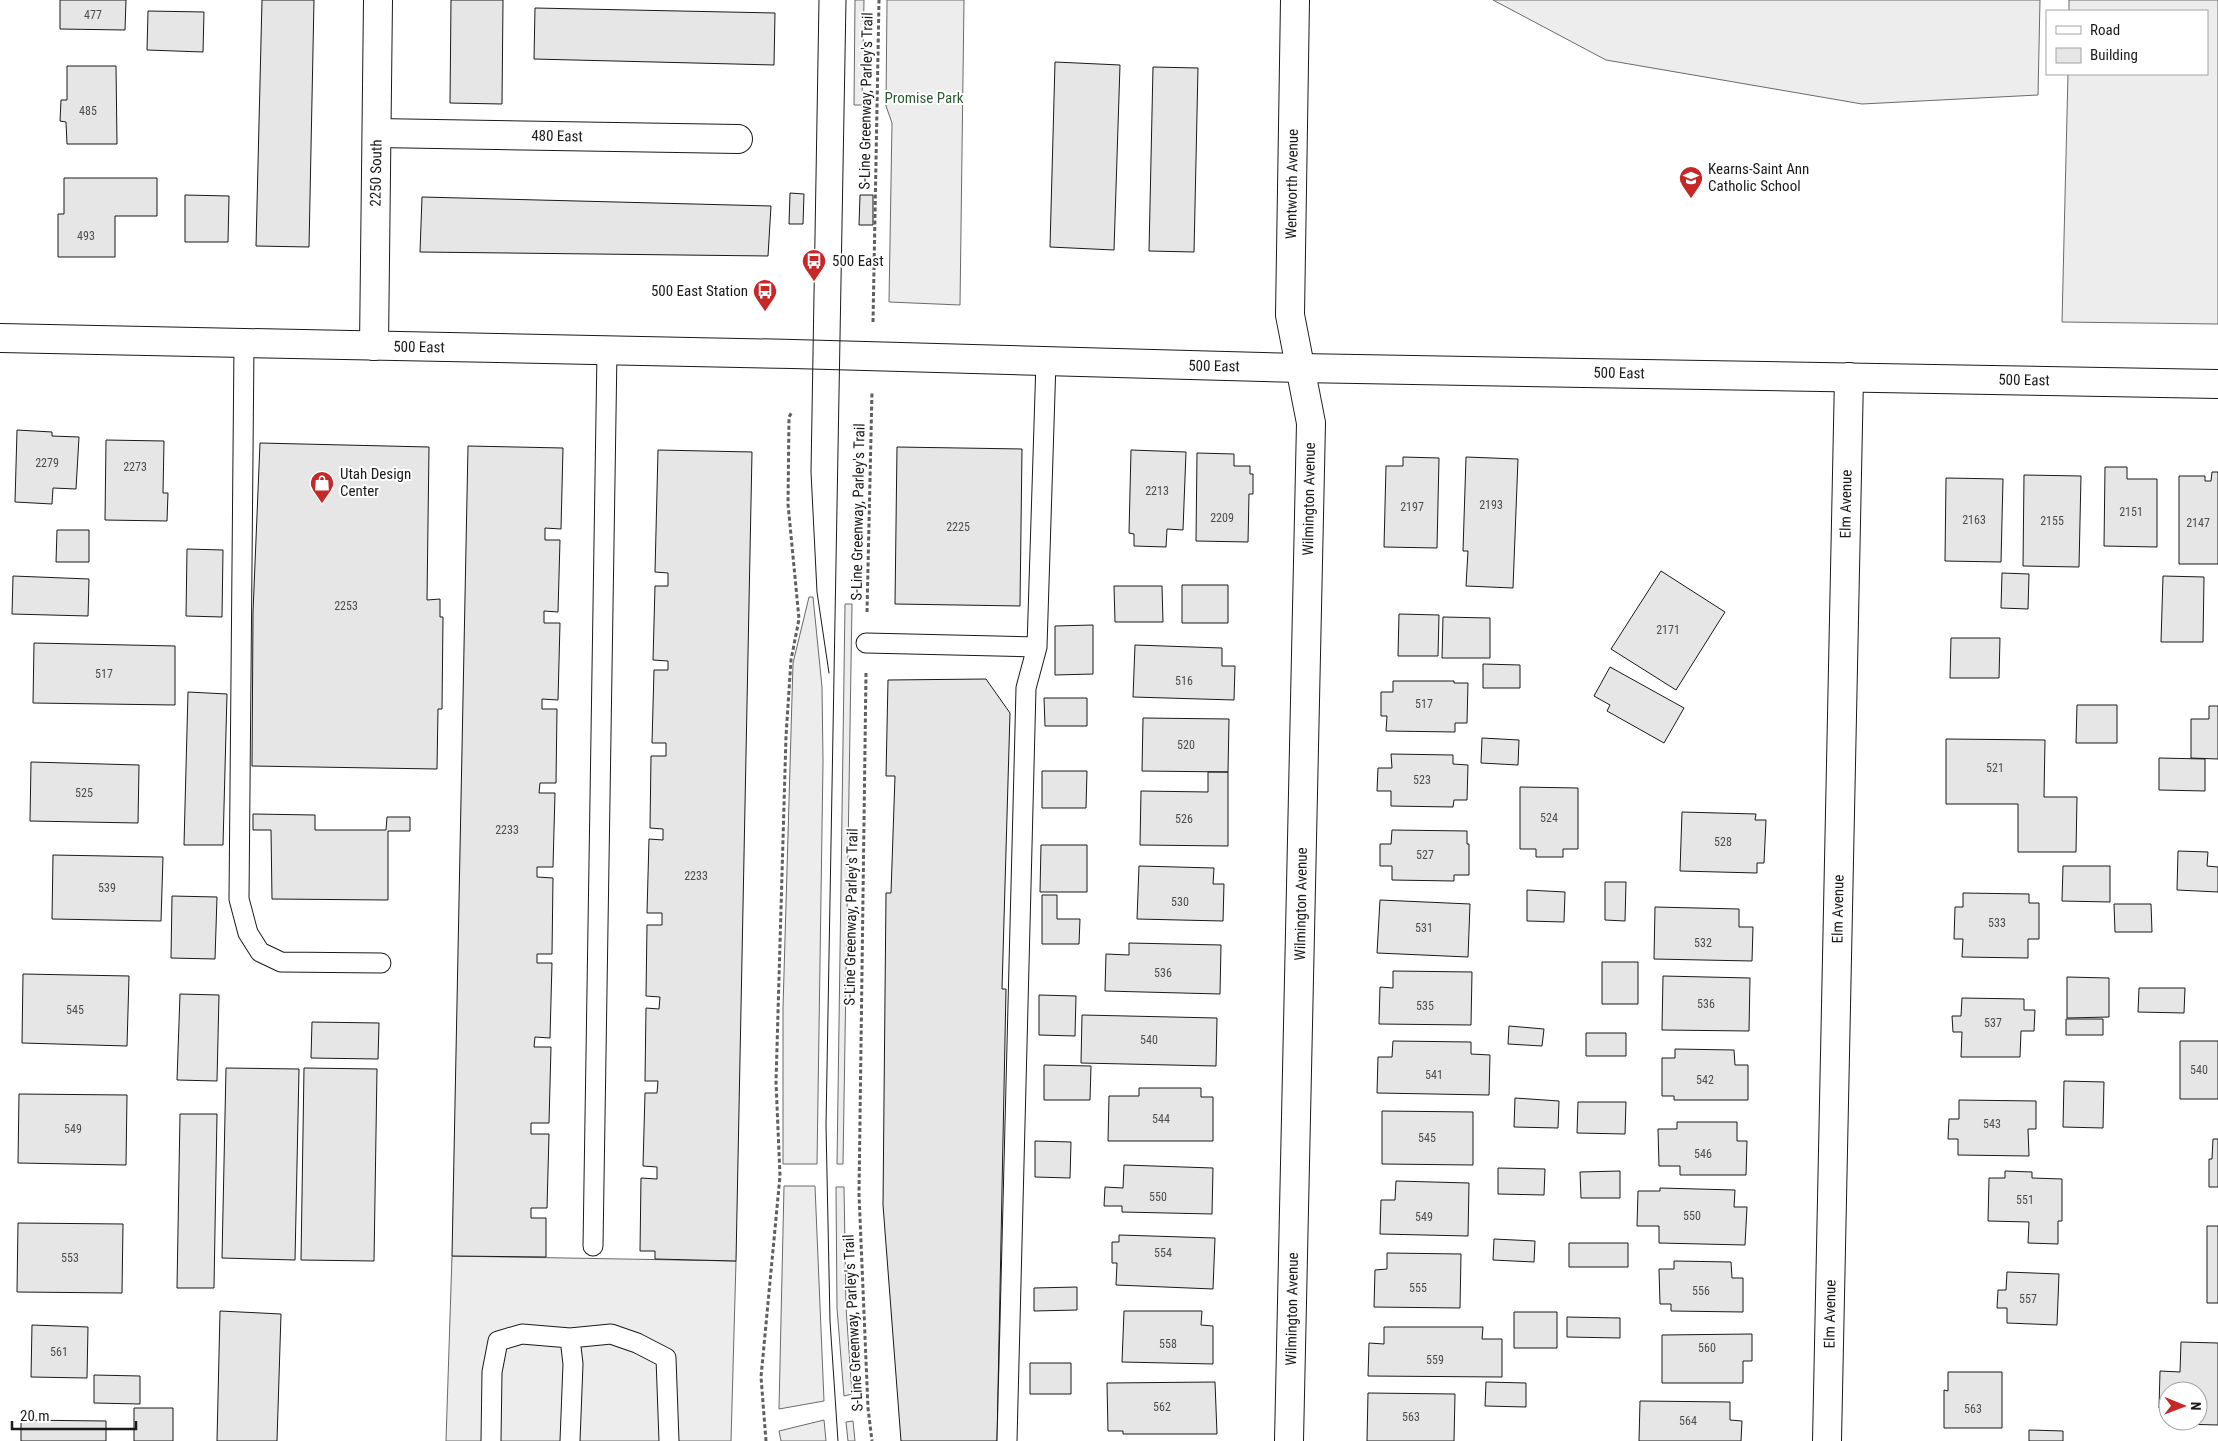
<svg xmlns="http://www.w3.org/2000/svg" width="2218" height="1441" font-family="'Roboto Condensed',sans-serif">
	<rect width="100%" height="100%" fill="#fff"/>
	<path fill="#ededed" stroke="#6a6a6a" d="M855,0H864L862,105H854Z
		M887,0H964L960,305L889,302L892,123L886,106Z
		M1493,0H2040L2038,95L1862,104L1606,60Z
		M2069,0H2218V324L2062,322L2068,74H2207V11H2069Z
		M809,597H813L822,687L823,762L817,1164H783V1008L793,663Z
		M845,604H852L843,1164H837Z
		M784,1186H815L824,1401L779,1409Z
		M836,1187H844L846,1307L852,1394L844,1396L837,1308Z
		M452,1256L736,1261L731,1441H446Z
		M824,1420L826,1441H781L779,1431Z
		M853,1421L855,1441H848L846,1422Z"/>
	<path fill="#e6e6e6" stroke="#1a1a1a" d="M60,0H126L125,30L60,29Z
		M262,0H314L309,247L256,246Z
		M451,0H503L502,104L450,103Z
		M535,8L775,13L774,65L534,59Z
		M148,11L204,12L203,52L147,50Z
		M1055,62L1120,65L1114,250L1050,247Z
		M67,66H116L117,144H67L66,122L60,121L61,100H67Z
		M1153,67L1198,68L1194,252L1149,251Z
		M64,178H157V216H115V257H58V214H64Z
		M790,193L804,194L803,224H789Z
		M185,195L229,196L228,242H185Z
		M860,195H873V225H859Z
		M422,197L771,206L768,256L420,252Z
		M17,430L52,432V436L79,437L76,489L53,488L52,504L15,502Z
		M106,440L164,441L163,493H168L167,521L105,520Z
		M260,443L429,447L427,600L440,599V617H443L442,709H438L437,769L252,766L253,612Z
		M468,446L563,448L561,529L545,528V540H560L558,612L544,611V623H560L558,700L542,699V709H557L556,783H540L539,793H555L553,867H537V877L553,878L552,954H537V963H552L550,1038L535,1037L534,1047H551L549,1123H531V1134H549L547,1208H531V1218H546V1257L452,1256Z
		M897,447L1022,449L1020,606L895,604Z
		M658,450L752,452L736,1261L655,1259V1251H640L641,1178L657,1179V1167L643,1166L645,1093H657L658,1081H645L646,1008L659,1009L660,997L646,996L647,925H662V913H647L649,839L663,840V829L650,828L651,756H666V743H652L654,670H668V661L653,660L655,586H668V573L655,572Z
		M1131,450L1186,452L1183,530L1167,529L1166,547L1134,546V534L1129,533Z
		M1197,453L1234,454V466H1250V474H1253V494H1249L1248,542L1196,541Z
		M1403,457L1439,458L1437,548L1384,547L1386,466H1403Z
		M1466,457L1518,459L1513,588L1466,586L1468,551H1463Z
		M2105,467H2127V479H2157V547L2104,546Z
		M2212,472H2218V564H2179V476H2205V481H2211Z
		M2024,475L2081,476L2079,567L2023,566Z
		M1946,478L2003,479L2001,562L1945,561Z
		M57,530H89V562H56Z
		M187,549L223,550L222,617L186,616Z
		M1661,571L1725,612L1676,690L1611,649Z
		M2002,573L2029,574L2028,609L2001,608Z
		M13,576L89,579L88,616L12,614Z
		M2163,576L2204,577L2203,642H2161Z
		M1182,585H1228V623H1182Z
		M1114,586H1162L1163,622H1115Z
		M1399,614L1439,615L1438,656H1398Z
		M1443,617L1490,618V658H1442Z
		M1093,625V674L1055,675V626Z
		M1951,638H2000L1999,678H1950Z
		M34,643L175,646V705L33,703Z
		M1135,645L1222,648V666H1235L1234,700L1133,697Z
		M1483,664L1520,665V688H1483Z
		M1610,667L1684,708L1664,743L1607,711L1610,705L1594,696Z
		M986,679L1010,713L1002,989H1006L997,1441H901L883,1205L886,893H891L895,776H886L888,680Z
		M1393,681H1454V683H1468L1467,723H1455V732L1386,731L1387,716H1381V692H1393Z
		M188,692L227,694L223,845H184Z
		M1044,698H1087V726H1045Z
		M2077,705H2117V743H2076Z
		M2209,706H2218V759L2191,758V719H2209Z
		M1143,718L1229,719L1228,772L1142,771Z
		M1482,738L1519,740L1518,765L1481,763Z
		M1946,739L2045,740L2044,797H2077L2076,852H2018V804H1946Z
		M1391,754L1453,755V764L1468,765L1467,800H1454L1453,807L1391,806V791H1377L1378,768H1392Z
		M2159,758L2205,759V791L2159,790Z
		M31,762L139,765L138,823L30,821Z
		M1042,771H1087L1086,808H1042Z
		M1208,772H1228V846L1140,845L1141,791L1208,792Z
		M1520,787L1578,788V849H1563V857H1536V849H1520Z
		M1682,812L1756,814L1755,820H1766L1764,863H1757V873L1680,871Z
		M253,814L315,815V830H386L387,817H410V831H388V900L272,899L271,830H253Z
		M1392,830L1467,831V844H1469V875H1454V881L1392,880V866H1380V844H1391Z
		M1041,845H1087V892H1040Z
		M2178,851L2208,852L2207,866L2218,867V892L2177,890Z
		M53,855L163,857L161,921L52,919Z
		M1139,866L1214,868L1213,884H1224L1223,921L1137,919Z
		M2063,866H2110V902L2062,901Z
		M1605,882H1626L1625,921L1605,920Z
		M1527,890L1565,892L1564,922L1527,921Z
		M1963,893L2029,894V903H2039V939H2028V958L1962,957L1963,939H1954L1955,907H1963Z
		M1042,895H1057V919H1080L1079,944H1042Z
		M172,896L217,897L215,959L171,958Z
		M1380,900L1470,904L1468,957L1377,953Z
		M2114,904H2151L2152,932H2115Z
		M1655,907L1739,909V927H1753L1752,961L1654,959Z
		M1129,943L1221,945L1220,994L1105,991L1106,954L1129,955Z
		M1602,962H1638V1004H1602Z
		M1393,971L1472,972L1471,1025L1379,1024L1380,987L1393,988Z
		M23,974L129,976L127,1046L22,1043Z
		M1663,976L1750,978L1749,1031L1662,1030Z
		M2067,977L2109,978V1017L2067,1018Z
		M2139,988H2185L2184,1013L2138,1012Z
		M180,994L219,995L217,1081L177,1080Z
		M1039,995L1076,996L1075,1036L1039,1035Z
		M1962,998L2024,999V1010H2035L2034,1031H2021L2020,1057H1961L1962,1032H1953L1952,1016H1961Z
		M1082,1015L1217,1018L1216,1066L1081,1063Z
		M2066,1019H2103V1035H2066Z
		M312,1022L379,1023L378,1059L311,1058Z
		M1509,1026L1544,1029L1542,1046L1508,1044Z
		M1586,1033H1626V1056H1586Z
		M1393,1041L1471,1042V1054L1490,1055L1489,1095L1377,1093L1378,1057H1392Z
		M2180,1041H2218V1099H2180Z
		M1675,1049L1734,1050L1735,1065H1748V1100H1674V1096H1662V1058H1675Z
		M1044,1065L1091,1066L1090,1100H1044Z
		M226,1068L299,1069L295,1260L222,1258Z
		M304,1068L377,1069L374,1261L301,1260Z
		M2064,1081L2104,1082L2103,1128L2063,1127Z
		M1139,1088H1201V1097H1213V1141H1108L1109,1096H1139Z
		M19,1094L127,1095L126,1165L18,1163Z
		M1515,1098L1559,1101L1558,1128L1514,1127Z
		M1959,1100L2036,1101V1129H2028L2029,1156L1958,1155V1139H1948L1949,1119H1959Z
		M1578,1102H1626L1625,1134L1577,1133Z
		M1382,1111L1473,1112V1165L1382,1164Z
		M180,1114H217L214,1288H177Z
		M1677,1122H1737V1141H1747L1746,1175H1680V1166H1659L1658,1129H1677Z
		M2213,1139H2218V1187H2209V1159H2212Z
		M1035,1141L1071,1142L1070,1178L1035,1177Z
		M1124,1165L1213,1168L1212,1214L1122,1212V1206H1104L1105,1187L1123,1188Z
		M1498,1168L1545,1169L1544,1195L1498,1194Z
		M1620,1171V1198H1581L1580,1172Z
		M2005,1171L2032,1172V1178L2062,1179V1221H2058V1244L2028,1243L2029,1222L1988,1221L1989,1178H2005Z
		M1396,1181L1469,1183L1468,1236L1380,1234L1381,1200H1395Z
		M1660,1188L1735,1190L1734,1207H1747L1745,1245L1659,1243V1226H1637L1638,1191H1660Z
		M18,1223L123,1224L122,1293L17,1292Z
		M2207,1226H2218V1303H2207Z
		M1119,1235L1215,1238L1213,1289L1116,1285L1117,1263H1112V1242H1119Z
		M1494,1239L1535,1241L1534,1262L1493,1260Z
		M1569,1243H1628V1267H1569Z
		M1387,1253L1461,1254L1460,1308L1374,1307L1375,1270L1387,1269Z
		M1674,1261L1731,1262L1732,1278H1743V1312L1671,1311V1304H1660L1659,1269H1674Z
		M2007,1272L2059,1274L2057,1325L2007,1323V1308H1997L1998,1290H2006Z
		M1077,1287V1310L1034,1311V1288Z
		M220,1311L281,1314L277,1441H217Z
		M1124,1311H1202L1201,1325L1213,1326V1364L1122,1362Z
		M1514,1312H1557V1348H1514Z
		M1567,1317L1620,1318V1338L1567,1337Z
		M32,1325L88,1327L87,1378L31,1377Z
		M1384,1327H1483L1482,1339H1502V1377L1368,1376L1369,1343L1384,1344Z
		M1752,1334V1361H1743V1383H1662V1335Z
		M2181,1342L2218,1343V1425L2180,1424V1421H2198V1391H2168V1408H2159L2160,1371L2180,1372Z
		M1030,1363H1071V1394H1030Z
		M1948,1372H2002V1428H1944V1390L1948,1391Z
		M94,1375L140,1376V1404L94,1403Z
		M1215,1382L1217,1434H1123V1431H1108L1107,1383Z
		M1486,1382L1526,1383V1407L1485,1406Z
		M1368,1393L1455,1394L1454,1441H1367Z
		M1640,1401L1730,1402V1420L1742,1421L1741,1441H1639Z
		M134,1408H173V1441H134Z
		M21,1420L106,1421V1441H21Z
		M2029,1430L2063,1431V1441H2029Z"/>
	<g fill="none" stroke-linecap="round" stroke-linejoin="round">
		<g stroke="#1a1a1a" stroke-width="21">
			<path id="service" d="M244,343L239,899L248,933L260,952L281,962L381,963
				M866,643L1037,647L1046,361
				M593,1246L607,351
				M570,1338L611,1334L637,1343L666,1358L669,1441
				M491,1441L492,1372L498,1341L522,1334L570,1338L573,1364L570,1441
				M1007,1441L1026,688L1037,647"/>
		</g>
		<g stroke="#1a1a1a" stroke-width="30">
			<path id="minor" d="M377,133L738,139
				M374,346L378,0
				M1289,1441L1311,423L1290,315L1295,0
				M1827,1441L1849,377"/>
		</g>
		<g stroke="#1a1a1a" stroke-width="30">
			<path id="tertiary" d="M0,338L793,354L1300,368L2218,384"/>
		</g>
		<path stroke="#5f5f5f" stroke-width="3" stroke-dasharray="4 2.5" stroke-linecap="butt" d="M873,322L879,0
			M867,612L872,391
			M866,673L859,1194L868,1408L872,1441
			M766,1441L761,1377L780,1176L776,1082L786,736L791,660L799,619L788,504L789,417L792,412"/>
		<use href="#service" stroke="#fff" stroke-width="19"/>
		<use href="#minor" stroke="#fff" stroke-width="28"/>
		<use href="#tertiary" stroke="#fff" stroke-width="28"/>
		<path stroke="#1a1a1a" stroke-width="1" d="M819,0L811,472L817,592L829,673
			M838,1441L830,1321L826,1125L846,0"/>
	</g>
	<defs>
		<g id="school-pin" transform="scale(1.25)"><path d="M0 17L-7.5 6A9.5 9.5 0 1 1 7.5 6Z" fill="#c62828" stroke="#fff"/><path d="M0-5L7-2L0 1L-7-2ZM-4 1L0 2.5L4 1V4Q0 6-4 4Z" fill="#fff"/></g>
		<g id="bus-pin" transform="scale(1.25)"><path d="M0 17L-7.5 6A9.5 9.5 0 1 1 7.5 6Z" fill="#c62828" stroke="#fff"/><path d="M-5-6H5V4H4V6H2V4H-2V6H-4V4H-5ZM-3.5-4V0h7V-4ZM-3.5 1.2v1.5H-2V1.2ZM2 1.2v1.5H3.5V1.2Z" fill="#fff"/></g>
		<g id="shop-pin" transform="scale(1.25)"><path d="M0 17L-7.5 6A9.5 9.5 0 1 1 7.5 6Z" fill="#c62828" stroke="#fff"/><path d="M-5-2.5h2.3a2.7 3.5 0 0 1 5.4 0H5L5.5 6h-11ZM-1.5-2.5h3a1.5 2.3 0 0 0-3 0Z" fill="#fff"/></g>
	</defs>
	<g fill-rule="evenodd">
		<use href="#school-pin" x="1691" y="178"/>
		<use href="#bus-pin" x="814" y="261"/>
		<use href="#bus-pin" x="765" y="291"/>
		<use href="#shop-pin" x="322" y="483"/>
	</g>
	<g text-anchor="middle" stroke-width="4" stroke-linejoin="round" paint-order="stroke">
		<g font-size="12" fill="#4d4d4d">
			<text x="93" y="19">477</text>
			<text x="88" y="115">485</text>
			<text x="86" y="240">493</text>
			<text x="47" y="467">2279</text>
			<text x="135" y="471">2273</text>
			<text x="1157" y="495">2213</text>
			<text x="1491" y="509">2193</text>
			<text x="1412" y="511">2197</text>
			<text x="2131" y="516">2151</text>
			<text x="1222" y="522">2209</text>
			<text x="1974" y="524">2163</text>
			<text x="2052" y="525">2155</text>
			<text x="2198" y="527">2147</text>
			<text x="958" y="531">2225</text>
			<text x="346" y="610">2253</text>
			<text x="1668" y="634">2171</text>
			<text x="104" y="678">517</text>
			<text x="1184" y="685">516</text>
			<text x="1424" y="708">517</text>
			<text x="1186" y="749">520</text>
			<text x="1995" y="772">521</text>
			<text x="1422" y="784">523</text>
			<text x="84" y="797">525</text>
			<text x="1549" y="822">524</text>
			<text x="1184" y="823">526</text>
			<text x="507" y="834">2233</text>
			<text x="1723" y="846">528</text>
			<text x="1425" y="859">527</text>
			<text x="696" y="880">2233</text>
			<text x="107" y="892">539</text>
			<text x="1180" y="906">530</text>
			<text x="1997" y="927">533</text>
			<text x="1424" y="932">531</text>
			<text x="1703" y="947">532</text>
			<text x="1163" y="977">536</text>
			<text x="1706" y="1008">536</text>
			<text x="1425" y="1010">535</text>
			<text x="75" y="1014">545</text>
			<text x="1993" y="1027">537</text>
			<text x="1149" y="1044">540</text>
			<text x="2199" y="1074">540</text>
			<text x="1434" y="1079">541</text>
			<text x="1705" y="1084">542</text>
			<text x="1161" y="1123">544</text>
			<text x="1992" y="1128">543</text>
			<text x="73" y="1133">549</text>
			<text x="1427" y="1142">545</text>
			<text x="1703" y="1158">546</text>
			<text x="1158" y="1201">550</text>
			<text x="2025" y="1204">551</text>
			<text x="1692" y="1220">550</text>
			<text x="1424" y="1221">549</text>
			<text x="1163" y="1257">554</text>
			<text x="70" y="1262">553</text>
			<text x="1418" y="1292">555</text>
			<text x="1701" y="1295">556</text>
			<text x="2028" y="1303">557</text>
			<text x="1168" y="1348">558</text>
			<text x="1707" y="1352">560</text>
			<text x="59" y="1356">561</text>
			<text x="1435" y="1364">559</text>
			<text x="1162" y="1411">562</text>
			<text x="1973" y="1413">563</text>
			<text x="1411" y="1421">563</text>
			<text x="1688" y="1425">564</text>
		</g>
		<g font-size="15" fill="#2b5a34" stroke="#fff">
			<text x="924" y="103">Promise Park</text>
		</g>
		<g font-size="15" fill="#1a1a1a" stroke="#fff">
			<text transform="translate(866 101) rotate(-89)" y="5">S-Line Greenway, Parley's Trail</text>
			<text transform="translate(557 136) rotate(1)" y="5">480 East</text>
			<text transform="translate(376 173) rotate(-89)" y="5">2250 South</text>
			<text transform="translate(1292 184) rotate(-89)" y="5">Wentworth Avenue</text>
			<text transform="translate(419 347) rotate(1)" y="5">500 East</text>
			<text transform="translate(1214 366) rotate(1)" y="5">500 East</text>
			<text transform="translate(1619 373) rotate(1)" y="5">500 East</text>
			<text transform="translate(2024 380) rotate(1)" y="5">500 East</text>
			<text transform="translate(1309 499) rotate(-89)" y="5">Wilmington Avenue</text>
			<text transform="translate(1846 504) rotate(-89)" y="5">Elm Avenue</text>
			<text transform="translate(858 512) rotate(-89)" y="5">S-Line Greenway, Parley's Trail</text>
			<text transform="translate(1301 904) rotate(-89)" y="5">Wilmington Avenue</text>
			<text transform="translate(1838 909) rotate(-89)" y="5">Elm Avenue</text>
			<text transform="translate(851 917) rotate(-89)" y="5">S-Line Greenway, Parley's Trail</text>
			<text transform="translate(1292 1309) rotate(-89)" y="5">Wilmington Avenue</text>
			<text transform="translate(1830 1314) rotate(-89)" y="5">Elm Avenue</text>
			<text transform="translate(853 1323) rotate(-93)" y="5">S-Line Greenway, Parley's Trail</text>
		</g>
		<g font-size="15" fill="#1a1a1a" stroke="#fff" text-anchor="start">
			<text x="1708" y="174">Kearns-Saint Ann<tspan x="1708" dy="17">Catholic School</tspan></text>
			<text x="832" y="266">500 East</text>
			<text x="748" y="296" text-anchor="end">500 East Station</text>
			<text x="340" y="479">Utah Design<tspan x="340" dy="17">Center</tspan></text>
		</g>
	</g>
	<rect x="2046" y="10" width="162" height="65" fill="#ffffff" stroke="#a3a3a3"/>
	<rect x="2056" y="26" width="25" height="8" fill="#ffffff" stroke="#a3a3a3"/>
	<text x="2090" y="35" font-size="15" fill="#1a1a1a">Road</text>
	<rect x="2056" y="48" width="25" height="15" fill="#e6e6e6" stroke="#a3a3a3"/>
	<text x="2090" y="60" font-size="15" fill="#1a1a1a">Building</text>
	<g transform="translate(2183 1406) rotate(91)"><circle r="24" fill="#ffffff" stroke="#a3a3a3"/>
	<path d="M0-4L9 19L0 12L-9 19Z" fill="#c62828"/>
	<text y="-8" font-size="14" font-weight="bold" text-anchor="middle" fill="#1a1a1a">N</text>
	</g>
	<path d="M12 1421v8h124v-8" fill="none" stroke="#1a1a1a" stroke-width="2.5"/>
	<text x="20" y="1421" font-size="15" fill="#1a1a1a" stroke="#ffffff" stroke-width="4" paint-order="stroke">20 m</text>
</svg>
